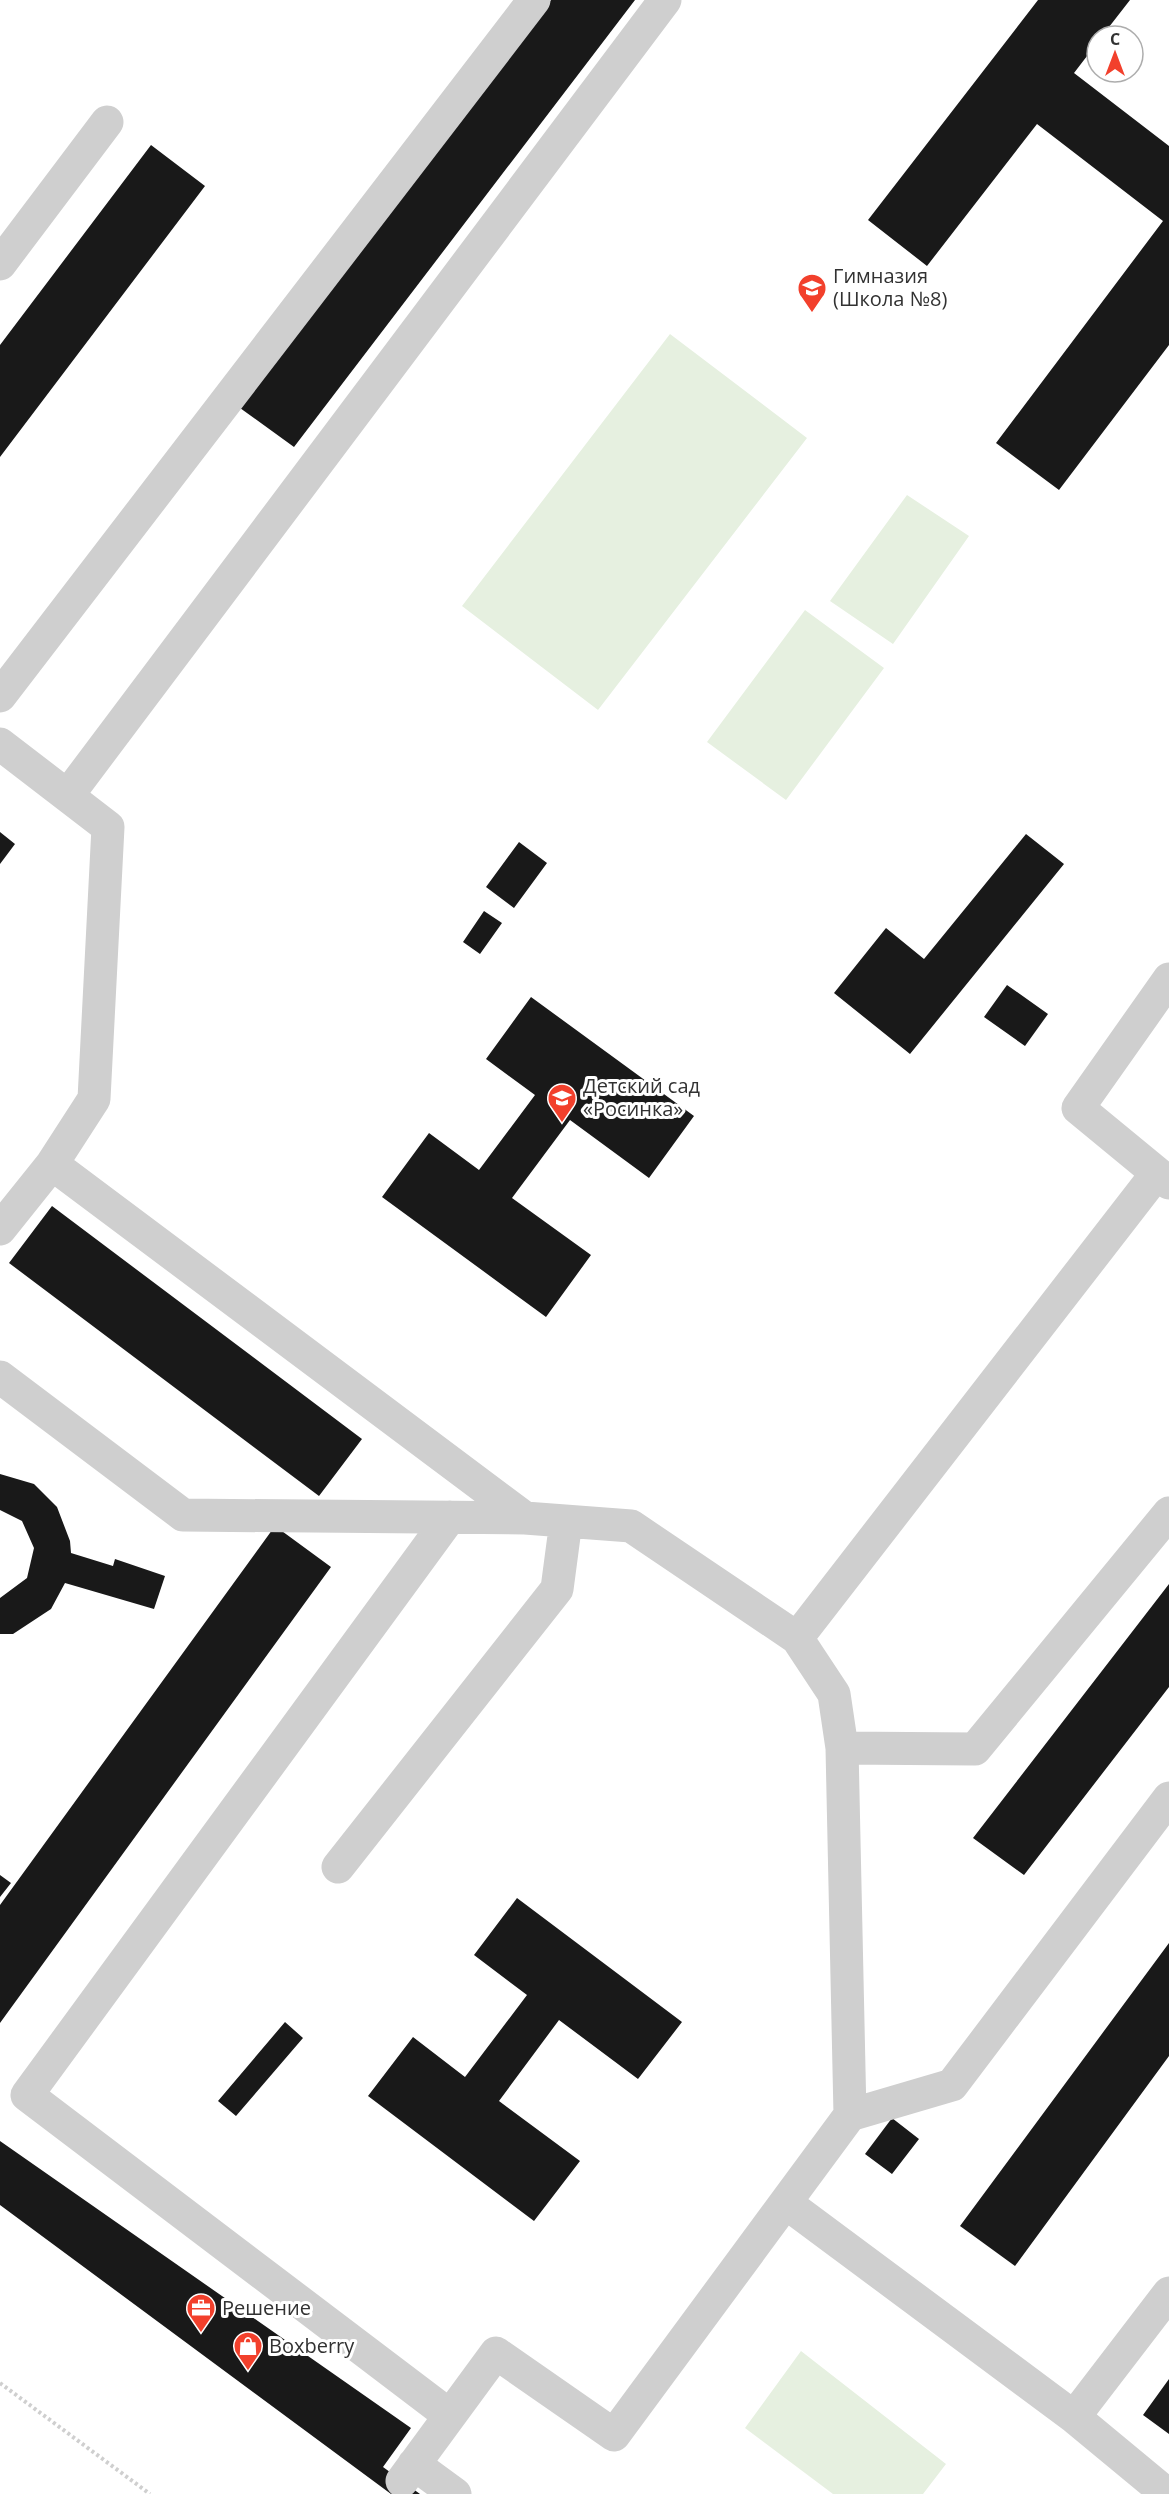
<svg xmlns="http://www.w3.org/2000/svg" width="1169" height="2494" font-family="'Open Sans',sans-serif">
	<rect width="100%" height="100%" fill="#fff"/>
	<path fill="#e6f0e0" d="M670,334L807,438L598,710L462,606Z
		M907,495L969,536L893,644L830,601Z
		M805,610L884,668L786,800L707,742Z
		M801,2351L946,2464L923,2494H833L745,2428Z"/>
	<path fill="#191919" d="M551,0H635L294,447L240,408Z
		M1038,0H1130L1102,36H1097V43L1074,73L1169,146V345L1059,490L996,443L1163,221L1037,124L927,266L868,220Z
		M151,145L205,186L0,457V345Z
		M0,832L15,844L0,864Z
		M1026,834L1064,864L910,1054L834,993L886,928L924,959Z
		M519,842L547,863L514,908L486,887Z
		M484,911L502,923L480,954L463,942Z
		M1007,985L1048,1014L1025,1046L984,1017Z
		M531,997L694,1116L649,1178L570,1120L512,1198L591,1255L546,1317L382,1197L429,1133L479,1170L535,1095L486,1059Z
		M52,1206L362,1439L319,1496L9,1263Z
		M0,1474L34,1484L57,1507L70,1541L71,1553L113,1566L115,1559L165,1576L154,1609L65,1583L51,1609L13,1634H0V1598L27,1578L34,1548L22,1521L0,1510Z
		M275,1526L331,1567L0,2023V1905Z
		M1169,1584V1687L1024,1875L973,1838Z
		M0,1875L11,1883L0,1897Z
		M517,1898L682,2022L638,2079L559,2020L499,2101L580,2161L534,2221L368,2096L413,2037L465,2077L527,1995L474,1955Z
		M1169,1943V2056L1015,2266L960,2226Z
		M285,2022L303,2038L236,2116L218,2101Z
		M892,2118L919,2139L892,2174L865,2154Z
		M0,2141L411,2428L383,2467L420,2494H391L0,2205Z
		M1169,2379V2434L1143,2415Z"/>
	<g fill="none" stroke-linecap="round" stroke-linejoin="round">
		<path stroke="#cfcfcf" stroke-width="4" stroke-dasharray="3 3" stroke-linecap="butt" d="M0,2383L150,2494"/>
		<path stroke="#cfcfcf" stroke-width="33" d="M0,264L107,122
			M0,696L534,0
			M0,744L108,827L94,1099L52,1164L525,1518
			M68,795L665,0
			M1169,979L1078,1108L1169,1183
			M0,1229L52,1164
			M0,1377L183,1515L525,1518L631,1526L797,1638L834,1694L842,1748L850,2115L614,2435L496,2353L402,2481
			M797,1638L1157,1173
			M842,1748L975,1749L1169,1513
			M338,1867L557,1589L566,1521
			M850,2115L952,2085L1169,1798
			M786,2203L1074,2417
			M449,2415L27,2095L450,1517
			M414,2464L455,2494
			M1167,2494L1074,2417L1169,2293"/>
	</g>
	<defs>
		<g id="school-pin" transform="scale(1.5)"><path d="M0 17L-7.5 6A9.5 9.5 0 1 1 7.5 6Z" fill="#f2402c" stroke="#fff"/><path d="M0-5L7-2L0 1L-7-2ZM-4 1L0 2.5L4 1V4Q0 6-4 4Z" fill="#fff"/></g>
		<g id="office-pin" transform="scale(1.5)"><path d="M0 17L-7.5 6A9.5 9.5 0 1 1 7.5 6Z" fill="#f2402c" stroke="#fff"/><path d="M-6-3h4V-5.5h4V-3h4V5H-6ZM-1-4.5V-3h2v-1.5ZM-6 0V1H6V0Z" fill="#fff"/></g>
		<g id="shop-pin" transform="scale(1.5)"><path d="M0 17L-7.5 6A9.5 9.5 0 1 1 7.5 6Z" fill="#f2402c" stroke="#fff"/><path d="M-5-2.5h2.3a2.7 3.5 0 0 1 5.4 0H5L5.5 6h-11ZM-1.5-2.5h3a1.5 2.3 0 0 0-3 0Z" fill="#fff"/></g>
	</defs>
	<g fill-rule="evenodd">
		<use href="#school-pin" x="812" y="288"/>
		<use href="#school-pin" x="562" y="1098"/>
		<use href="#office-pin" x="201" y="2308"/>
		<use href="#shop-pin" x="248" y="2346"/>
	</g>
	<g text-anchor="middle" stroke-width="6" stroke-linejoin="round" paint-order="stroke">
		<g font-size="20" fill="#323232" stroke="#fff" text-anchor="start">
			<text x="833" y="283">Гимназия<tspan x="833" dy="23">(Школа №8)</tspan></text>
			<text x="583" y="1093">Детский сад<tspan x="583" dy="23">«Росинка»</tspan></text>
			<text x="222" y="2315">Решение</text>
			<text x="269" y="2353">Boxberry</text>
		</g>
	</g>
	<g transform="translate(1115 54)"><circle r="28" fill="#ffffff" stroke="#adadad" stroke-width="1.5"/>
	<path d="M0-4.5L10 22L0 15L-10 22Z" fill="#f2402c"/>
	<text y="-9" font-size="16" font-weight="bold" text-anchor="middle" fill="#323232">С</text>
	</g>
</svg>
